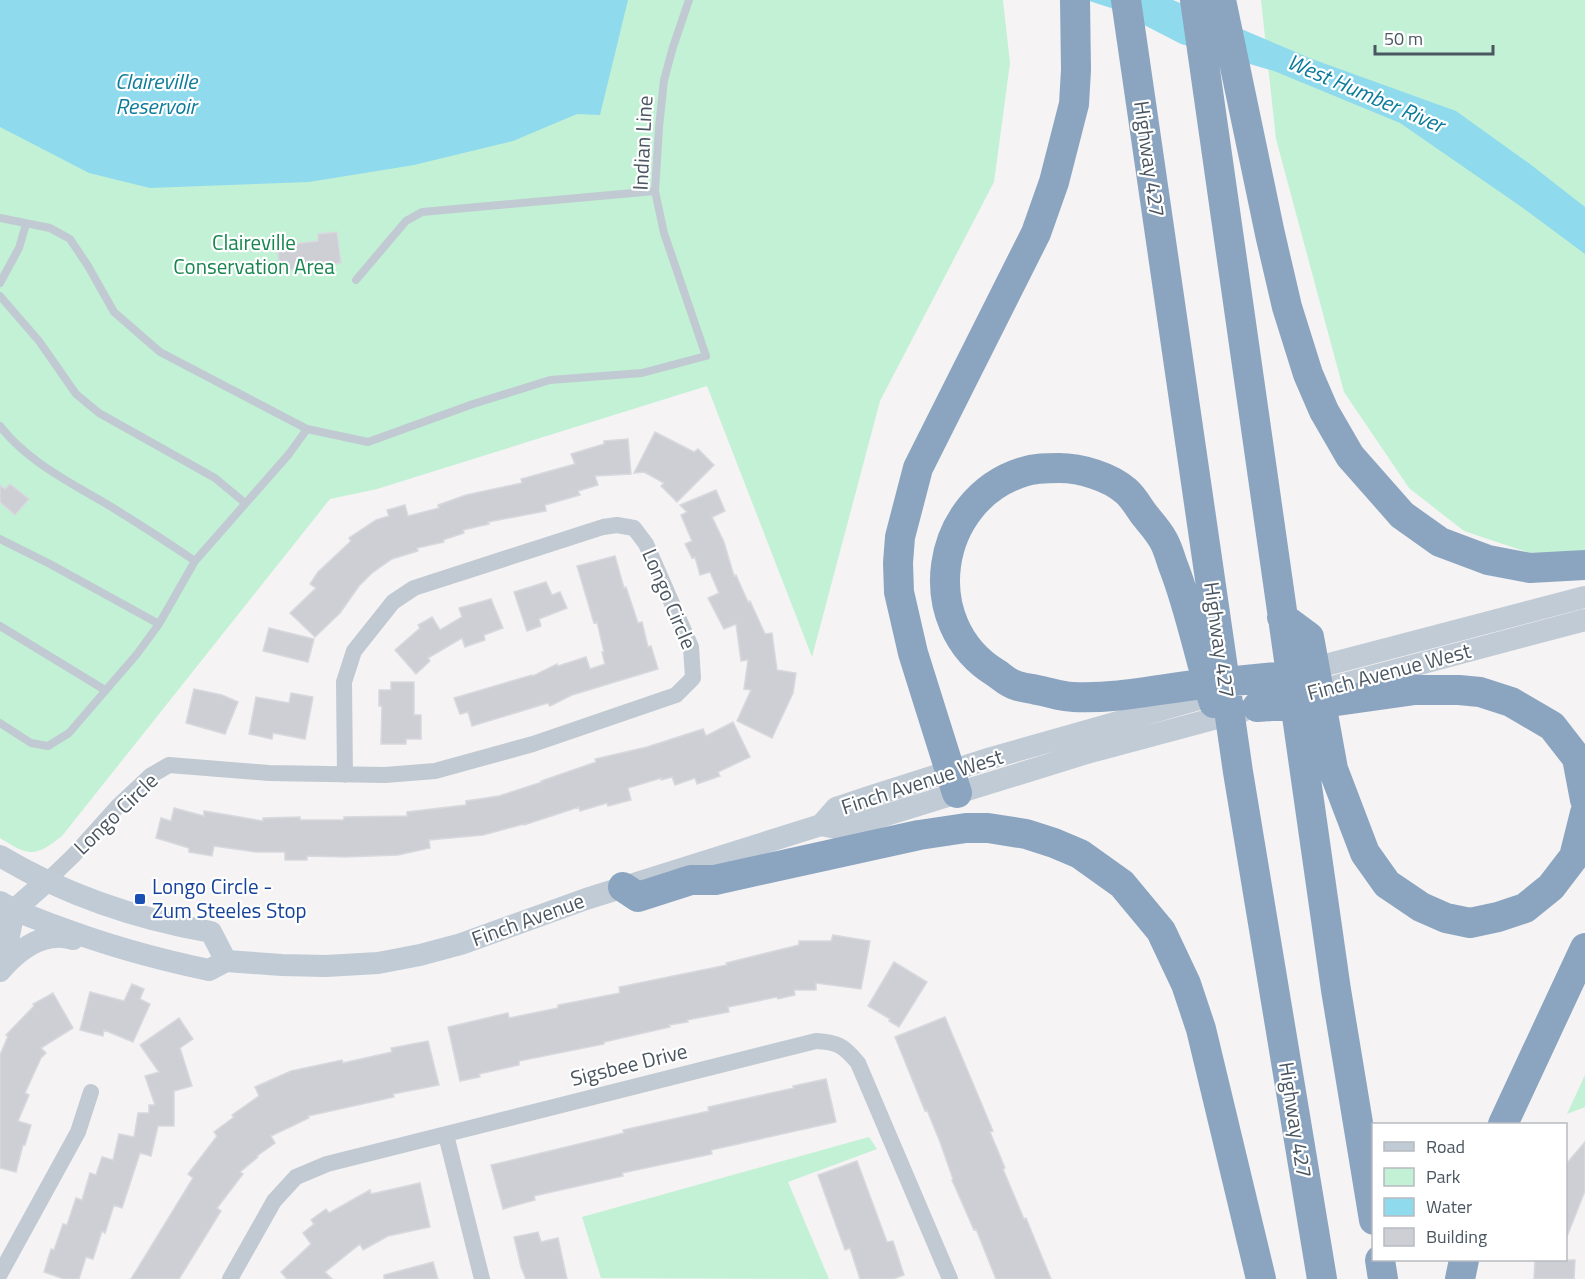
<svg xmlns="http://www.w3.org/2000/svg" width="1585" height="1279" font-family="'Titillium Web',sans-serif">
	<rect width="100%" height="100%" fill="#f5f3f3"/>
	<path fill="#c3f1d5" d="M0,0H1003L1010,63L994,182L880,401L812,657L707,386L377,489L330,499L62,836C34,858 29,856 0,838Z
		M1261,0H1585V550L1533,554L1464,531L1409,488L1344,392L1276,139Z
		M1585,1075V1107L1567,1114Z
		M869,1137L877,1149L788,1182L829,1279L601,1278L582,1217Z"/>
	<path fill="#90daee" d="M0,0H628L600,115L577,114L513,141L414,165L309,182L150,188L89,173L0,127Z
		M1086,0H1173L1312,59L1456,111L1530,164L1585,207V254L1523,208L1400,123L1274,71L1181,44L1111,8Z"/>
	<path fill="#cdcfd5" stroke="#d7d9de" stroke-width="1.5" d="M337,232L341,263L280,271L277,246L318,241V234Z
		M655,432L694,452L698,449L714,465L677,502L661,486L664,483L644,472L634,473Z
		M628,439L631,474L595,476L598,485L578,491L580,495L545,505L546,511L488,522L489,524L463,530L464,533L443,540L444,542L417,548L418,551L392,559L372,573L359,586L340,613L315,637L290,613L316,588L310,584L318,572L351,541L349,538L376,520L389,516L387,510L405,505L408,516L439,508L438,505L466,495L522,483L521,479L575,464L571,454L604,444V441Z
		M10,484L29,499L15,515L0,502V485L5,489Z
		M716,490L725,511L712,517L724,542L734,576L736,575L748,602L750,601L765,634L772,633L777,670L796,673L793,693L772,738L737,721L751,690L744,689L748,660L741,661L736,624L724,629L708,598L719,593L710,572L700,575L695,557L692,558L685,544L692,541L681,515L687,512L680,505Z
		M615,556L624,588L626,587L638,623L642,622L648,647L651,646L658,669L572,695L550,706L548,703L472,726L468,712L460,714L454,698L532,675L533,676L557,664L558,666L586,657L590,669L605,664L602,652H604L597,622L594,623L577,566Z
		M546,582L552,595L560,592L567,608L539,619L541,626L527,631L514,592Z
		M491,599L503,628L484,635L485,640L465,647L462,638L428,658L430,661L416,674L395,650L420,628L418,625L432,617L440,630L462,617L459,608Z
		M269,628L314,639L308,662L263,651Z
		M391,682H414V715H421V739H406V744H381L382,706H379V690H391Z
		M194,689L222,695L238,702L225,734L186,723Z
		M291,693L313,697L305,739L273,733L272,739L249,734L256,697L289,703Z
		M733,722L750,757L718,772L720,776L697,784L695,778L675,785L672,777L661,780V778L628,788L631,800L608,806L607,803L580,811L579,807L524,825V824L483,835L429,840L430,848L398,855L345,857L307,856V860H285V852H256L214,846L212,856L189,852V848L156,838L161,818L171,821L174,808L204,816V811L263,821V818L300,817V820H344V817L407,816V812L466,805V801L499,796L542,782L541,781L596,762L595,759L647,747L703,729L706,736Z
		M833,935L870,941L861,989L816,983V990H794L795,995L778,999L777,997L728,1007L729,1012L687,1020L688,1022L669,1025L670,1027L604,1042V1044L519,1061V1065L479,1074L480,1077L460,1081L448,1027L508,1013L509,1018L558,1008V1005L620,993L619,987L727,965L726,963L799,945V941H831Z
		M894,962L927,982L899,1027L889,1021L890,1019L868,1006Z
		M132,984L144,989L140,999L150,1004L133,1042L104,1030L103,1036L80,1030L90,992L124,1001Z
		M53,993L73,1028L41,1048L46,1053L41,1058L25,1093L29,1095L18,1121L31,1125L25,1145H23L16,1172L0,1168V1055L8,1036L6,1035L34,1006L33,1004Z
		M945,1017L993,1131L990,1132L1005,1168L1003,1169L1024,1219L1026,1218L1051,1279H996L976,1229L974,1230L952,1180L953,1179L940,1142L927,1110L925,1111L895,1037Z
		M179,1018L193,1039L180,1048L192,1086L174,1091V1126H158L151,1156L140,1153L122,1208L114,1205L105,1233L102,1231L93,1259L86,1257L79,1279H64L44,1272L51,1249L54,1250L63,1224L67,1225L76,1198L82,1200L90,1173L96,1175L102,1157L113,1160L119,1134L134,1137L138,1113H149V1105H155L145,1076L159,1072L140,1045Z
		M428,1041L439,1085L393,1094L394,1097L308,1116L309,1118L271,1136L275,1143L257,1156L258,1157L240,1172L243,1174L217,1208L221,1211L179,1279H131L193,1178L188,1174L217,1136L214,1132L234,1117L232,1115L259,1096L255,1087L291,1071L342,1060L343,1063L392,1052L391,1048Z
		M826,1079L836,1122L711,1150L712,1154L622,1173L623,1176L534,1196L535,1200L503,1209L491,1165L624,1133L623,1130L709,1111L708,1107L794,1088L793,1086Z
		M1585,1142V1191L1566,1239V1164Z
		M857,1161L887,1242L893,1241L904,1275L893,1279H860L850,1248L845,1250L818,1175Z
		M420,1183L430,1227L388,1236L363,1250L360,1244L325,1272L332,1279H287L281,1272L311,1244L303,1233L314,1224L311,1220L326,1209L329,1213L370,1190L371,1194Z
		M538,1232L541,1242L558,1238L567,1279H526L521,1267L514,1237Z
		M1535,1260H1575L1574,1279H1534Z
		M433,1262L438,1279H384V1275Z"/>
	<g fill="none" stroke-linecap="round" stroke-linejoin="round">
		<path stroke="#c1cad2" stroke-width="8" d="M0,218L50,228L70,239L88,266L114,312L160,352L307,429L289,454L195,561L159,624L137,654L69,733L48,746L31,743L0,723
			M356,280L406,221L422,212L655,191
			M0,283L19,248L26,224
			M0,296L39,341L76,394L99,413L215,478L245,503
			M0,426C29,464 78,486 118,511C144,527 170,544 195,561
			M307,429L368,442L473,404L550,380L642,373L706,356L664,233L655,191L659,127L664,80L673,47L689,0
			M0,539L50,564L159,624
			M0,626L105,690"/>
		<path stroke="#c1cad2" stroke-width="16" d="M47,881L74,855L118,806L150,776L169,765L269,773L385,775L435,771L533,744L676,695L693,678L691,647L646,544L634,528L617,525L603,527L414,588L393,602L354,651L344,682L345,775
			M446,1135L482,1279
			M0,1274L78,1132L91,1092
			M230,1279L274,1201L296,1177L327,1164L816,1041C838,1042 844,1046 858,1063L950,1279"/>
		<path stroke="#c1cbd6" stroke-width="22" d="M1299,672L1585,597
			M1310,693L1585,620
			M821,825L841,829L1090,752L1243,711
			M0,856C65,895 137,919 211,932L226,961
			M0,902C18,913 37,919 56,926C106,945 156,959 209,970L226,961L282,965L326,966L378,963L420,955L461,944L586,899L821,825L836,808L872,796L991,758L1224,692
			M4,916L14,910L47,881
			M0,948L9,936L14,910
			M0,971C19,949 44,930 73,939"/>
		<path stroke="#8ba5c1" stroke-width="30" d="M1126,0L1238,772L1322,1279
			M1195,0L1336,990L1374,1220
			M1221,0L1270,234L1287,307L1308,374L1324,411L1350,456L1402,515L1440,542L1488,560L1530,568L1585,565
			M1282,617L1309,637L1333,769L1365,853L1387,884L1421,907L1446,918L1470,923L1498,917L1525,908L1551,887L1574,857L1585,813
			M1214,703C1199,658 1191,612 1174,568C1170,558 1168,547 1162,538C1157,529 1149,521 1143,513C1138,506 1133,497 1126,491C1110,477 1081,468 1059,468C1047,468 1035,468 1023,472C934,500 916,624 996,673C1002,677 1008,683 1015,685C1022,688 1030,688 1037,690C1049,692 1061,697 1073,697C1114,699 1155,690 1195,685C1225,682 1255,679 1285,676
			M1257,707L1337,701L1415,690H1459L1480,692L1511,702L1552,726L1577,758L1585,800
			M957,793L913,653L899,592L898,563L900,537L918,468L1036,233L1054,182L1074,104L1076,70L1075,0
			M623,887L638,897L691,880H715L919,835L966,828H988L1026,834L1054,843L1080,854L1122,884L1161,931L1186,984L1201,1029L1261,1279
			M1503,1124L1585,948
			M1380,1260L1383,1279
			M1460,1279L1464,1260"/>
	</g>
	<rect fill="#1a4fb4" stroke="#fff" stroke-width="2" x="134" y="893" width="12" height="12" rx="3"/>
	<g text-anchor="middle" stroke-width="4.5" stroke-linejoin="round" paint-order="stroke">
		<g font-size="21" fill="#4a5661" stroke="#fff">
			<text transform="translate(643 143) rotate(-87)" y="7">Indian Line</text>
			<text transform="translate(1149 159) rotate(82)" y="7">Highway 427</text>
			<text transform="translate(669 599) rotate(67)" y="7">Longo Circle</text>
			<text transform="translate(1219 640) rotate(82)" y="7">Highway 427</text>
			<text transform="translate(1389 672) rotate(-15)" y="7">Finch Avenue West</text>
			<text transform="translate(922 782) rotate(-18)" y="7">Finch Avenue West</text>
			<text transform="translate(116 814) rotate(-44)" y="7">Longo Circle</text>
			<text transform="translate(528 920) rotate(-20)" y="7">Finch Avenue</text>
			<text transform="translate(629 1065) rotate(-14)" y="7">Sigsbee Drive</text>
			<text transform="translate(1295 1120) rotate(81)" y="7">Highway 427</text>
		</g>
		<g font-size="21" fill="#17864f" stroke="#fff">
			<text x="254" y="250">Claireville<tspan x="254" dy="24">Conservation Area</tspan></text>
		</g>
		<g font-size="21" fill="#164399" stroke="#fff" text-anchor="start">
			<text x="152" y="894">Longo Circle -<tspan x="152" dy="24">Zum Steeles Stop</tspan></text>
		</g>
		<g font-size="22" font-style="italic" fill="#0c7c9b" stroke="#fff">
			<text x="156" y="89">Claireville<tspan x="156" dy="25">Reservoir</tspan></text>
			<text transform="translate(1366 93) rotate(23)" y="8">West Humber River</text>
		</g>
	</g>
	<rect x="1372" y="1123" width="195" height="138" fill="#ffffff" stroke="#b7bbc0" stroke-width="1.5"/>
	<rect x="1384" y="1142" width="30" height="9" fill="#c1cbd6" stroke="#b7bbc0" stroke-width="1.5"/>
	<text x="1426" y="1153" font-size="18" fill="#4a5661">Road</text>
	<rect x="1384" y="1168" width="30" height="18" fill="#c3f1d5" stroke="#b7bbc0" stroke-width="1.5"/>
	<text x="1426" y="1183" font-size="18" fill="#4a5661">Park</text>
	<rect x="1384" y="1198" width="30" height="18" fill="#90daee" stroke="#b7bbc0" stroke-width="1.5"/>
	<text x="1426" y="1213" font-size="18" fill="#4a5661">Water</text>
	<rect x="1384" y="1228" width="30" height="18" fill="#cdcfd5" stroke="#b7bbc0" stroke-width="1.5"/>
	<text x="1426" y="1243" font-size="18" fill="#4a5661">Building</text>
	<path d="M1375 45v9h118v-9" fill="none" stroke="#4a5661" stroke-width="3"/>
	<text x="1384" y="45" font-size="18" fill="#4a5661" stroke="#ffffff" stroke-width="4.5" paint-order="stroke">50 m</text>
</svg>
